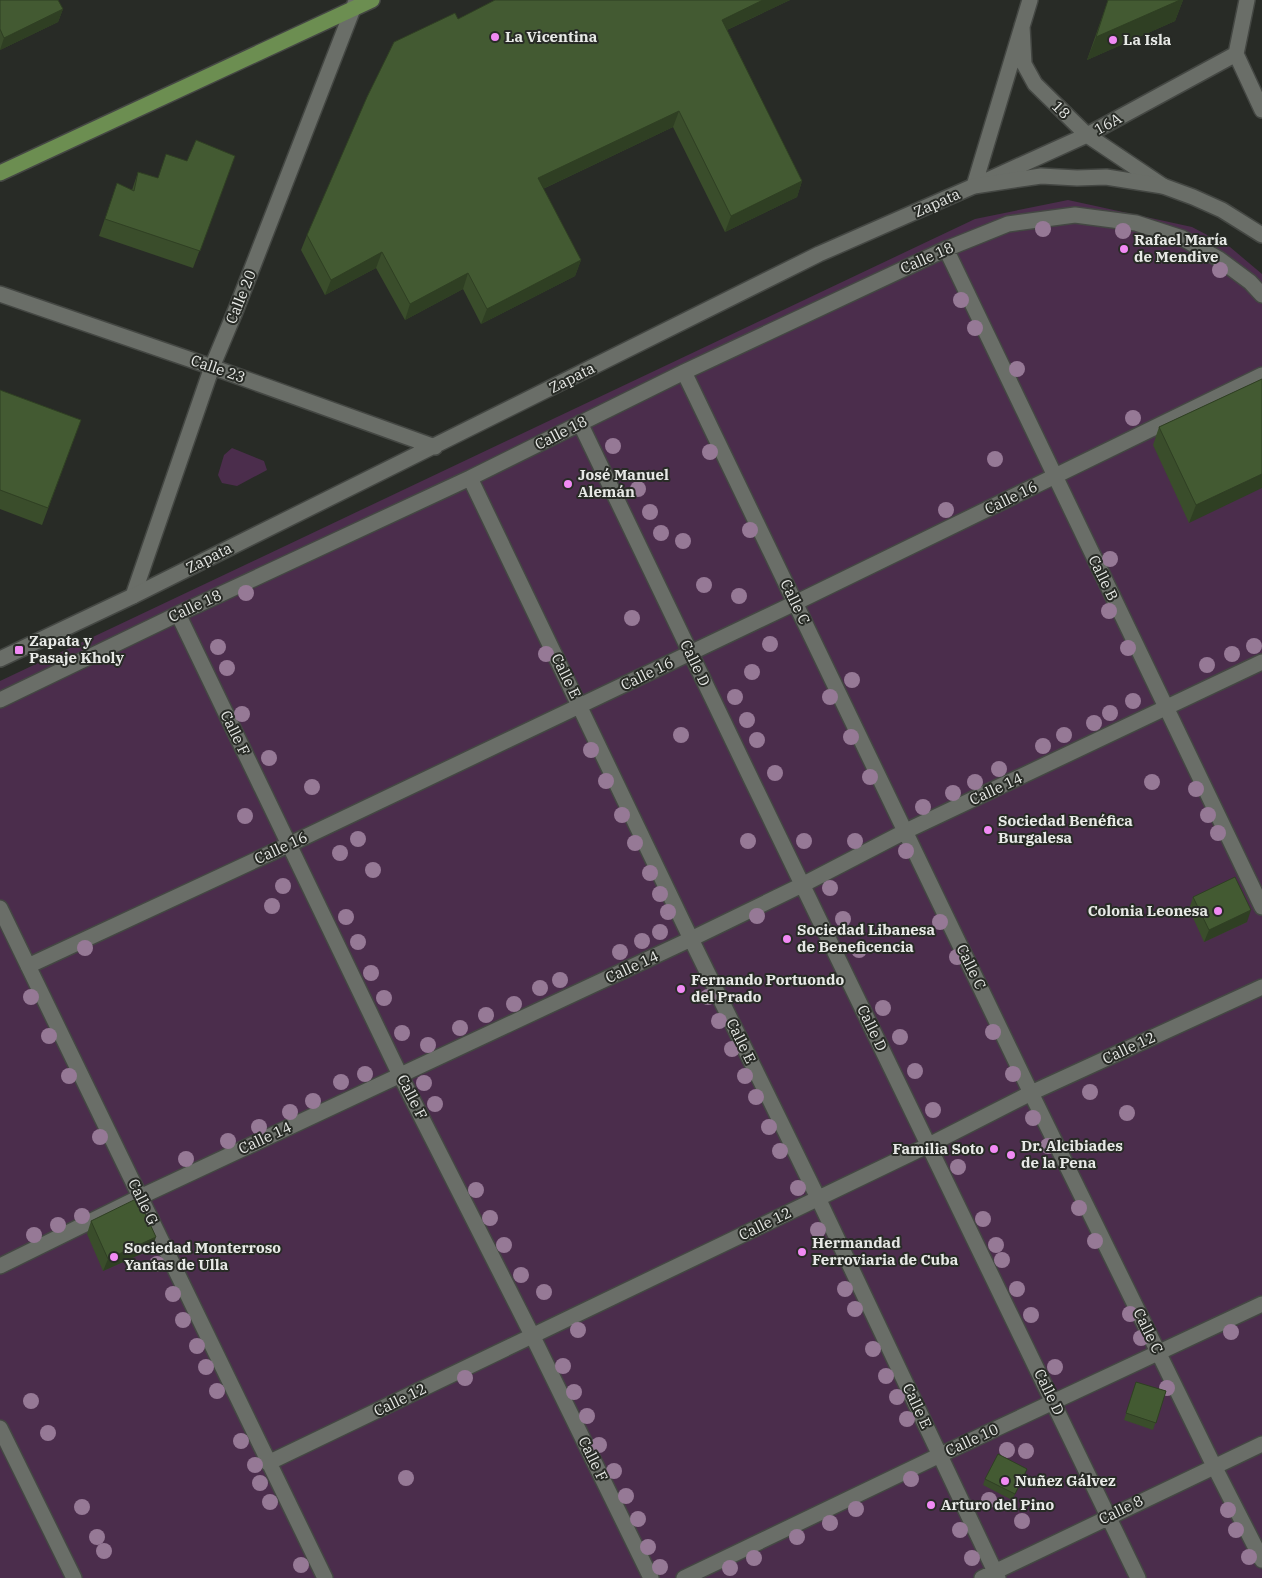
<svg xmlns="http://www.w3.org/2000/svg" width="1262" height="1578" font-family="'IBM Plex Serif',serif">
	<rect width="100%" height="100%" fill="#282b26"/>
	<path fill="#4b2d4c" d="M1068,200L1192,227L1230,247L1262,274V1578H0V681L975,219Z
		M232,448L264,461L267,470L237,486L222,483L218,475L224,455Z"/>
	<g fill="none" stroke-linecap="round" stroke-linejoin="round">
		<g stroke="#444743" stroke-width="18">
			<path id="service" d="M946,249L1262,907
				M684,372L1031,1093L1214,1466L1262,1560
				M580,423C764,809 953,1193 1138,1578
				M470,478L691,939L818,1198L998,1578
				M178,614L400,1075L532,1335L651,1578
				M0,700L178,614L470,478L684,372L946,249L1008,224L1075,215L1136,223L1182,238L1219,259L1250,282L1262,295
				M0,908L325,1578
				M28,966L288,845L795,603L1262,375
				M0,1266L140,1197L691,939L804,884L906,831L1262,662
				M0,1428L74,1578
				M268,1463L929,1145L1031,1093L1262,987
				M684,1578L940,1455L1262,1304
				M982,1578L1262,1444"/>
		</g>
		<g stroke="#444743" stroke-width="18">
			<path id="minor" d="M1247,0L1236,54L1262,110
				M1022,26L1024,64L1035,84L1087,135L1163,186
				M981,183L1087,135L1236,54
				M974,186L1030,0
				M133,596L212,367L235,312L356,1"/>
		</g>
		<g stroke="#444743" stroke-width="18">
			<path id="secondary" d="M0,294L212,367L435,447
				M0,659L133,596L819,254L974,186L1041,176L1077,178L1106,177L1163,186L1193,197L1222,210L1262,235"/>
		</g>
		<g stroke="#444743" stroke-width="18">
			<path id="primary" d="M0,173L372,0"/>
		</g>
		<use href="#service" stroke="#6a6e68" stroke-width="15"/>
		<use href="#minor" stroke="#6a6e68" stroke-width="15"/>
		<use href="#secondary" stroke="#6a6e68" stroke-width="15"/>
		<use href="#primary" stroke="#6c8e51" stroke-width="15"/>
	</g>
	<g fill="#967996">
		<circle cx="1043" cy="229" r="8"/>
		<circle cx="1123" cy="231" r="8"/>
		<circle cx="1220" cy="270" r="8"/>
		<circle cx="961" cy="300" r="8"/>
		<circle cx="975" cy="328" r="8"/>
		<circle cx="1017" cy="369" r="8"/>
		<circle cx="1133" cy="418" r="8"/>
		<circle cx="613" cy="446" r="8"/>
		<circle cx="710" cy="452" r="8"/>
		<circle cx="995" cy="459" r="8"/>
		<circle cx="638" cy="489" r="8"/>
		<circle cx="946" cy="510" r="8"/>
		<circle cx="650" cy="512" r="8"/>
		<circle cx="750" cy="530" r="8"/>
		<circle cx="661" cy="533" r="8"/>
		<circle cx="683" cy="541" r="8"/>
		<circle cx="1110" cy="559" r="8"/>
		<circle cx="704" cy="585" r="8"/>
		<circle cx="246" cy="593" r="8"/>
		<circle cx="739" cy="596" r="8"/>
		<circle cx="1109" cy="611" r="8"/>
		<circle cx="632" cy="618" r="8"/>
		<circle cx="770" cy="644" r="8"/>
		<circle cx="1254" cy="646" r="8"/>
		<circle cx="218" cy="647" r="8"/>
		<circle cx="1128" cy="648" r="8"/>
		<circle cx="546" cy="654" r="8"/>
		<circle cx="1232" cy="654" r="8"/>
		<circle cx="1207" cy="665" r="8"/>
		<circle cx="227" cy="668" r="8"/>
		<circle cx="752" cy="672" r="8"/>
		<circle cx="852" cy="680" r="8"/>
		<circle cx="735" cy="697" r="8"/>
		<circle cx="830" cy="697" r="8"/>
		<circle cx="1133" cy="701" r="8"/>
		<circle cx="1110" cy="713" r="8"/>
		<circle cx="242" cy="714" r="8"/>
		<circle cx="747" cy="720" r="8"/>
		<circle cx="1094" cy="723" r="8"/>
		<circle cx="681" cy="735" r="8"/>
		<circle cx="1064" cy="735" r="8"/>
		<circle cx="851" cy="737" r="8"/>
		<circle cx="757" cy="740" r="8"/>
		<circle cx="1043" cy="746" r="8"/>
		<circle cx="591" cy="750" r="8"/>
		<circle cx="269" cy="758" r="8"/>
		<circle cx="999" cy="769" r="8"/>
		<circle cx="775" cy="773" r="8"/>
		<circle cx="870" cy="777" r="8"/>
		<circle cx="606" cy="781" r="8"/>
		<circle cx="975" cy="782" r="8"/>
		<circle cx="1152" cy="782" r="8"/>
		<circle cx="312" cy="787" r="8"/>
		<circle cx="1196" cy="789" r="8"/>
		<circle cx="953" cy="793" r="8"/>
		<circle cx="923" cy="807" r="8"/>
		<circle cx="622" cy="815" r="8"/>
		<circle cx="1208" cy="815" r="8"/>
		<circle cx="245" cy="816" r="8"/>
		<circle cx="1218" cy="833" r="8"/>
		<circle cx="358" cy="839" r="8"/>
		<circle cx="748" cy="841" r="8"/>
		<circle cx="804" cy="841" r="8"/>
		<circle cx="855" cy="841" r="8"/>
		<circle cx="635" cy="843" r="8"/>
		<circle cx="906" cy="851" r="8"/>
		<circle cx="340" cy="853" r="8"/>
		<circle cx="373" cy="870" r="8"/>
		<circle cx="650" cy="873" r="8"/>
		<circle cx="283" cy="886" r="8"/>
		<circle cx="830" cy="888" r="8"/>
		<circle cx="660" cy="894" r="8"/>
		<circle cx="272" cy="906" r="8"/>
		<circle cx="668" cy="912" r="8"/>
		<circle cx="757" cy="916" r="8"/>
		<circle cx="346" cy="917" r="8"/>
		<circle cx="843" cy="919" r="8"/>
		<circle cx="940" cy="922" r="8"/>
		<circle cx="660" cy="932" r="8"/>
		<circle cx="642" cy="941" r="8"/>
		<circle cx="358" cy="942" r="8"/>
		<circle cx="85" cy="948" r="8"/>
		<circle cx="859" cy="950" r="8"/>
		<circle cx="620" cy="952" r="8"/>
		<circle cx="957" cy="957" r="8"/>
		<circle cx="371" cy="973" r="8"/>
		<circle cx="560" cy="980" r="8"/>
		<circle cx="540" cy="988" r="8"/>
		<circle cx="31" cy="997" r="8"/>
		<circle cx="708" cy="997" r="8"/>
		<circle cx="384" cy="998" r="8"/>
		<circle cx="514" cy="1004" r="8"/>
		<circle cx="883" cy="1008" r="8"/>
		<circle cx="486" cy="1015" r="8"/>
		<circle cx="719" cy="1021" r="8"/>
		<circle cx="460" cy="1028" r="8"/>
		<circle cx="993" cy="1032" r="8"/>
		<circle cx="402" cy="1033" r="8"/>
		<circle cx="49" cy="1036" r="8"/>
		<circle cx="900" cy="1037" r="8"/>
		<circle cx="428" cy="1045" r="8"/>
		<circle cx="732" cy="1049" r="8"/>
		<circle cx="915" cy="1071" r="8"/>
		<circle cx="365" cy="1074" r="8"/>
		<circle cx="1013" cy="1074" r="8"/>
		<circle cx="69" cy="1076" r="8"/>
		<circle cx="745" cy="1076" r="8"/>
		<circle cx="341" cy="1082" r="8"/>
		<circle cx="424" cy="1083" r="8"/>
		<circle cx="1090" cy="1092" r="8"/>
		<circle cx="756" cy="1097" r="8"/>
		<circle cx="313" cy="1101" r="8"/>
		<circle cx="435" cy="1104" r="8"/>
		<circle cx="933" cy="1110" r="8"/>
		<circle cx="290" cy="1112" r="8"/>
		<circle cx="1127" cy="1113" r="8"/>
		<circle cx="1033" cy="1118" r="8"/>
		<circle cx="259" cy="1127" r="8"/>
		<circle cx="769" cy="1127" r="8"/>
		<circle cx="100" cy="1137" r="8"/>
		<circle cx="228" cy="1141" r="8"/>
		<circle cx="1048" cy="1146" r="8"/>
		<circle cx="780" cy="1151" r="8"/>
		<circle cx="186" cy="1159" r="8"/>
		<circle cx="958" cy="1167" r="8"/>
		<circle cx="798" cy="1188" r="8"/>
		<circle cx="476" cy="1190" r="8"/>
		<circle cx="1079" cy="1208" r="8"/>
		<circle cx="82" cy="1216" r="8"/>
		<circle cx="490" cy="1218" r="8"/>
		<circle cx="983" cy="1219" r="8"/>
		<circle cx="58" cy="1225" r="8"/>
		<circle cx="818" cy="1230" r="8"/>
		<circle cx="34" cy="1235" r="8"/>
		<circle cx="1095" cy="1241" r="8"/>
		<circle cx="504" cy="1245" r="8"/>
		<circle cx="996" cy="1245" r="8"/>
		<circle cx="1002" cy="1260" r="8"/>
		<circle cx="157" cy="1264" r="8"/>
		<circle cx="521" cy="1275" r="8"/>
		<circle cx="845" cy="1289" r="8"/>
		<circle cx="1017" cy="1289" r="8"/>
		<circle cx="544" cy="1292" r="8"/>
		<circle cx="173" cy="1294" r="8"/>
		<circle cx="855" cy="1309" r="8"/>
		<circle cx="1130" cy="1314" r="8"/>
		<circle cx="1031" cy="1315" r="8"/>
		<circle cx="183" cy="1320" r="8"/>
		<circle cx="578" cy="1330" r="8"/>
		<circle cx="1231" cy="1332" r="8"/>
		<circle cx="1141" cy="1338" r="8"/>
		<circle cx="197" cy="1346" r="8"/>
		<circle cx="873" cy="1349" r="8"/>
		<circle cx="563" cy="1366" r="8"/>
		<circle cx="206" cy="1367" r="8"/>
		<circle cx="1055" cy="1367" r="8"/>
		<circle cx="886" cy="1376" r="8"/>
		<circle cx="465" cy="1378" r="8"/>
		<circle cx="1167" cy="1388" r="8"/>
		<circle cx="217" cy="1391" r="8"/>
		<circle cx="574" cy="1392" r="8"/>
		<circle cx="897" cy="1397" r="8"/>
		<circle cx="31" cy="1401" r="8"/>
		<circle cx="587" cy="1416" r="8"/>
		<circle cx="907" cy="1419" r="8"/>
		<circle cx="48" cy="1433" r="8"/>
		<circle cx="241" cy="1441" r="8"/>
		<circle cx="599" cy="1445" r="8"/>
		<circle cx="1007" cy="1450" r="8"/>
		<circle cx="1026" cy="1451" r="8"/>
		<circle cx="255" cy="1465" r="8"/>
		<circle cx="614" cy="1471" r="8"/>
		<circle cx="406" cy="1478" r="8"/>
		<circle cx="911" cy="1479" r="8"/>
		<circle cx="260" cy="1483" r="8"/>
		<circle cx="626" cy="1496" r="8"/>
		<circle cx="989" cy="1500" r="8"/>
		<circle cx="270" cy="1502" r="8"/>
		<circle cx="82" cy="1507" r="8"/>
		<circle cx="856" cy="1509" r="8"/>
		<circle cx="1228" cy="1510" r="8"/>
		<circle cx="638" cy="1519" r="8"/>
		<circle cx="1022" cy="1521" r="8"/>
		<circle cx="830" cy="1523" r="8"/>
		<circle cx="960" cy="1530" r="8"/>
		<circle cx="1236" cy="1530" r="8"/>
		<circle cx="97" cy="1537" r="8"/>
		<circle cx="797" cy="1537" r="8"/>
		<circle cx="648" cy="1547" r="8"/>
		<circle cx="104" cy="1551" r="8"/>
		<circle cx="1249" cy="1557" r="8"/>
		<circle cx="754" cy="1558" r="8"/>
		<circle cx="972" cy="1558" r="8"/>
		<circle cx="301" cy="1565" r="8"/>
		<circle cx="660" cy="1567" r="8"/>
		<circle cx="730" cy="1568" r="8"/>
	</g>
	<path fill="#3a4d2b" d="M0,0L63,9L58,22L0,50Z
		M495,0H790L727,30L802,181L797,197L725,232L673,127L543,189L581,260L575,276L481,324L463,289L405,320L376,268L325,295L301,250L307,235L458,19Z
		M1108,0H1183L1175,21L1087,60Z
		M235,156L193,268L99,236L117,183L132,190L138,172L158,178L187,161Z
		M1262,379L1189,523L1153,445L1159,427Z
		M0,390L81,420L42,525L0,509Z
		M1193,897L1247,922L1204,942L1189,909Z
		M91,1221L152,1249L103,1271L87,1234Z
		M1136,1382L1166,1391L1153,1430L1124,1420Z
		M1025,1475L1012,1500L983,1485L985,1479Z"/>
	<path fill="#2f3f23" d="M763,0H790L716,35L722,20Z
		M1180,0H1183L1175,21L1087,60L1096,37Z
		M63,9L58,22L0,50L4,38Z
		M679,111L673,127L532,194L538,178Z
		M802,181L797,197L725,232L731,216Z
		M382,252L376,268L325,295L331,280Z
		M581,260L575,276L481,324L487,309Z
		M468,273L463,289L405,320L410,304Z
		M1262,474V488L1189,523L1196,505Z
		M1251,910L1247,922L1204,942L1209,930Z
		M156,1237L152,1249L103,1271L108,1259Z
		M1027,1469L1025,1475L1012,1500L1015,1494Z"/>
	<path fill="#435a32" stroke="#2f3f23" d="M0,0H58L63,9L4,38L0,29Z
		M495,0H763L722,20L802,181L731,216L679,111L538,178L581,260L487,309L468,273L410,304L382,252L331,280L307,235L367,97L394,42L455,13L458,19Z
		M1108,0H1180L1096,37Z
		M196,140L235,156L200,251L105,219L117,183L134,191L138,172L158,178L166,154L187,161Z
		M1262,379V474L1196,505L1159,427Z
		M0,390L81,420L48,508L0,490Z
		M1235,877L1251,910L1209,930L1193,897Z
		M138,1198L156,1237L108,1259L91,1221Z
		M1136,1382L1166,1391L1156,1423L1126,1413Z
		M998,1454L1027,1469L1015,1494L985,1479Z"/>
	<g fill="#f18af4" stroke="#282b26" stroke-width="2">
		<circle cx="495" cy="37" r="5"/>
		<circle cx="1113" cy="40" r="5"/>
		<circle cx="1124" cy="249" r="5"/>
		<circle cx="568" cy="484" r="5"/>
		<rect x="14" y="645" width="10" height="10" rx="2.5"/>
		<circle cx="988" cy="830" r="5"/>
		<circle cx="1218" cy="911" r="5"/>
		<circle cx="787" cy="939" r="5"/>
		<circle cx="681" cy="989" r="5"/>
		<circle cx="994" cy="1149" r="5"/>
		<circle cx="1011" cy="1155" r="5"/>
		<circle cx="802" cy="1252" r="5"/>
		<circle cx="114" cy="1257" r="5"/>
		<circle cx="1005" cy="1481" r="5"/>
		<circle cx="931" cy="1505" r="5"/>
	</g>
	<g text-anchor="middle" stroke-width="4" stroke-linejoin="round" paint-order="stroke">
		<g font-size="15" font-weight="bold" fill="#e7e9e6" stroke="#282b26" text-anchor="start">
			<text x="505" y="42">La Vicentina</text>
			<text x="1123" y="45">La Isla</text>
			<text x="1134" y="245">Rafael María<tspan x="1134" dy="17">de Mendive</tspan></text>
			<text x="578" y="480">José Manuel<tspan x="578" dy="17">Alemán</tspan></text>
			<text x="29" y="646">Zapata y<tspan x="29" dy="17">Pasaje Kholy</tspan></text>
			<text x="998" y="826">Sociedad Benéfica<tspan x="998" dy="17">Burgalesa</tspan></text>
			<text x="1208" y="916" text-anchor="end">Colonia Leonesa</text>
			<text x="797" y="935">Sociedad Libanesa<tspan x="797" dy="17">de Beneficencia</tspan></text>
			<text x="691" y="985">Fernando Portuondo<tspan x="691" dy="17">del Prado</tspan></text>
			<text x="1021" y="1151">Dr. Alcibiades<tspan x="1021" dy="17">de la Pena</tspan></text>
			<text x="984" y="1154" text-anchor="end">Familia Soto</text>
			<text x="812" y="1248">Hermandad<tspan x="812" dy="17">Ferroviaria de Cuba</tspan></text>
			<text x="124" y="1253">Sociedad Monterroso<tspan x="124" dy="17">Yantas de Ulla</tspan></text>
			<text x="1015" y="1486">Nuñez Gálvez</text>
			<text x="941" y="1510">Arturo del Pino</text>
		</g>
		<g font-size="15" fill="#e7e9e6" stroke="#282b26">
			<text transform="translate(1061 110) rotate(45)" y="5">18</text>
			<text transform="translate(1108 124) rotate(-29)" y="5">16A</text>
			<text transform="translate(937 203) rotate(-24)" y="5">Zapata</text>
			<text transform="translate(927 258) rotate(-24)" y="5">Calle 18</text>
			<text transform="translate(241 297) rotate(-68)" y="5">Calle 20</text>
			<text transform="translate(218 369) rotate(19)" y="5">Calle 23</text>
			<text transform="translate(572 378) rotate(-27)" y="5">Zapata</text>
			<text transform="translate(561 433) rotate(-27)" y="5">Calle 18</text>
			<text transform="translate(1011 498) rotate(-26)" y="5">Calle 16</text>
			<text transform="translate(209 558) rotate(-27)" y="5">Zapata</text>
			<text transform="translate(1103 578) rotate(64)" y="5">Calle B</text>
			<text transform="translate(795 602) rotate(64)" y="5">Calle C</text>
			<text transform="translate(195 606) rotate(-25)" y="5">Calle 18</text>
			<text transform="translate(695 663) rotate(64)" y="5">Calle D</text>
			<text transform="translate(647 674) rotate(-26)" y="5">Calle 16</text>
			<text transform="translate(566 676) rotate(64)" y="5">Calle E</text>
			<text transform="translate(235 733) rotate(64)" y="5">Calle F</text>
			<text transform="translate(996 789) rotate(-25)" y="5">Calle 14</text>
			<text transform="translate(281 848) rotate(-25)" y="5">Calle 16</text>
			<text transform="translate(632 967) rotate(-25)" y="5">Calle 14</text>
			<text transform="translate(971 967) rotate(64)" y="5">Calle C</text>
			<text transform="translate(872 1028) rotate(64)" y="5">Calle D</text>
			<text transform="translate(741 1041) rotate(64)" y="5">Calle E</text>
			<text transform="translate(1129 1048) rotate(-25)" y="5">Calle 12</text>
			<text transform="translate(412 1097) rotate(63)" y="5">Calle F</text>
			<text transform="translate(265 1138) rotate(-25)" y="5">Calle 14</text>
			<text transform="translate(143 1202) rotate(64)" y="5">Calle G</text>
			<text transform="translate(765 1224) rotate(-26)" y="5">Calle 12</text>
			<text transform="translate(1148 1331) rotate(64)" y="5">Calle C</text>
			<text transform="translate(1049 1392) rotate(64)" y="5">Calle D</text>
			<text transform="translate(400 1400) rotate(-26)" y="5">Calle 12</text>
			<text transform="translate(917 1406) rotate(65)" y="5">Calle E</text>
			<text transform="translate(972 1440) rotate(-25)" y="5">Calle 10</text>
			<text transform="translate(593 1459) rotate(64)" y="5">Calle F</text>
			<text transform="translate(1121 1510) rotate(-26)" y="5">Calle 8</text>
		</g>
	</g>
</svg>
